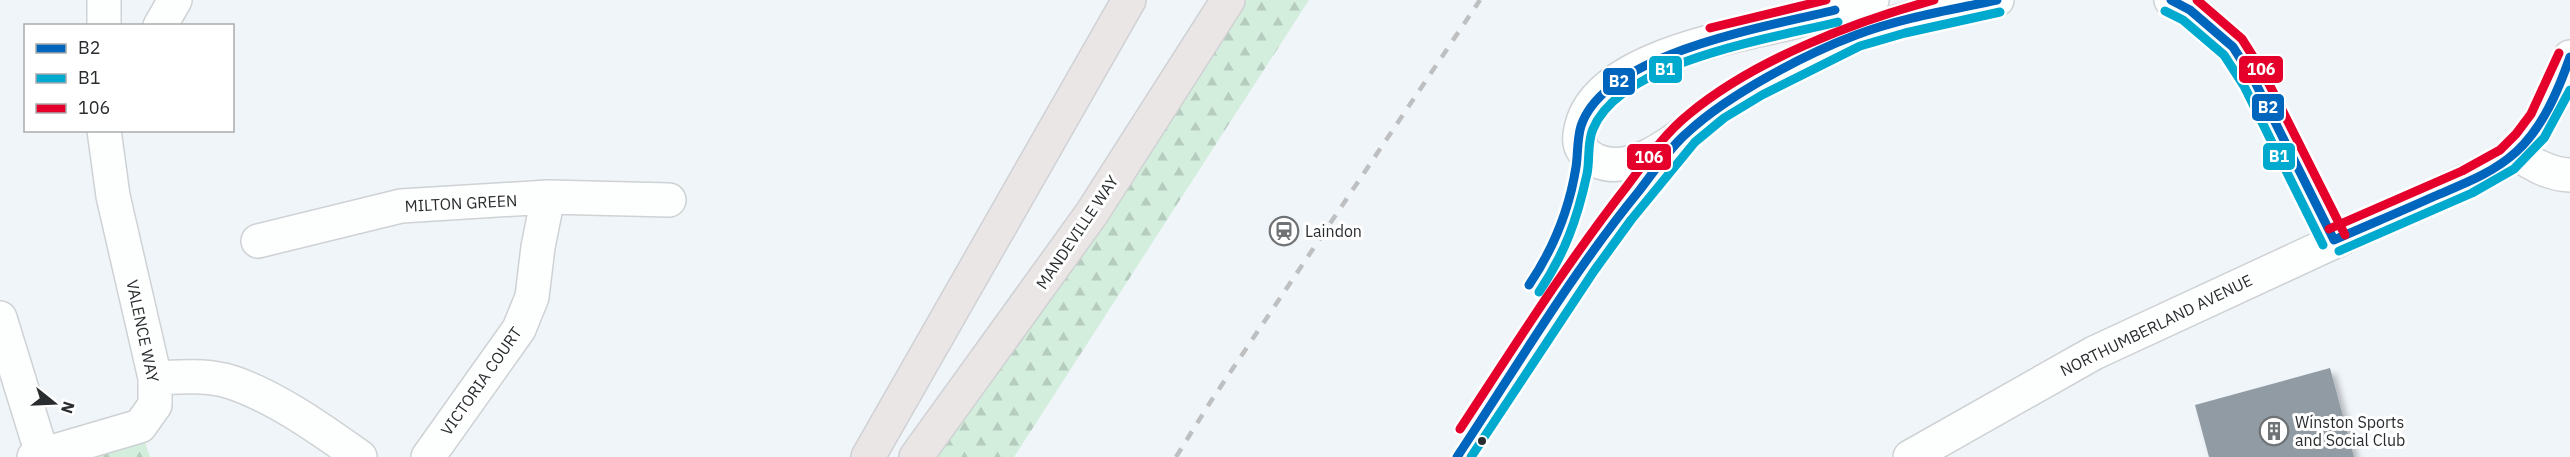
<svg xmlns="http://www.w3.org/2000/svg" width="2570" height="457" font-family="'IBM Plex Sans',sans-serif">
	<defs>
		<pattern id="forest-firs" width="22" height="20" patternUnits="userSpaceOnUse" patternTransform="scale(1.5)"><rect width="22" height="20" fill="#d4eedd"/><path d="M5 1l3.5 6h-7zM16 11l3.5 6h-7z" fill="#b6ccbe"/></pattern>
		<filter id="shadow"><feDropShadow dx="5.5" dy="5.5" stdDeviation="3" flood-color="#0004"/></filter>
	</defs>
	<rect width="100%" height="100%" fill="#f0f5fa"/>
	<path fill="url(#forest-firs)" d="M1228,0H1309L1014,457H916Z
		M140,426L150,457H36Z"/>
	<path fill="#909ba3" filter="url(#shadow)" d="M2330,368L2354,457H2209L2195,405Z"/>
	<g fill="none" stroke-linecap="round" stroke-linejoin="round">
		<g stroke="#ced2d4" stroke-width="36">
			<path id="minor" d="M1872,0C1843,8 1814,17 1785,24C1727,38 1595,59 1581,129C1577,145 1582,154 1597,161C1638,178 1686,130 1716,109C1746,87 1781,69 1815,53C1872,26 1934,9 1997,0
				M2171,0L2190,10L2233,47L2254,80L2334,240
				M104,26V0
				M160,26L175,0
				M2515,153C2531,163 2550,175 2570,175
				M258,241L401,206L548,197L669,200
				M0,318L42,454
				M155,378C178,377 201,375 224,380C269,392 322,430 360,457
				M34,457L140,426L155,405V378L113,196L104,130
				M428,457L519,329L532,297L538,247L548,197
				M1910,457L2094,353L2489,170C2498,164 2509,158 2517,151C2542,125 2558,91 2570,57"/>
		</g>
		<g stroke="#cfd1d4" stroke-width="36">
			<path id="major" d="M868,457L1129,0
				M916,457L1092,213L1228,0"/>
		</g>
		<use href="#minor" stroke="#fdfefe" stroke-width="33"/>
		<use href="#major" stroke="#eae6e5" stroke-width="33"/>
		<path stroke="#bebfc0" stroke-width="4.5" stroke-dasharray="10 10" stroke-linecap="butt" d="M1176,457L1211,401L1480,0"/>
		<g stroke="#fff" stroke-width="14">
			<path id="bus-1" d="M2171,0L2190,10L2233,47L2254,80L2334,240
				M2334,240C2368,225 2402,211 2435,196C2463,184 2493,173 2516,152C2543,127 2558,91 2570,57
				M1529,285C1554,248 1569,211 1576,167C1578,154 1577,139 1581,126C1606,52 1768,27 1835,10
				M1457,457C1516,368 1571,274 1639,191C1654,172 1669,148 1688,132C1728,95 1805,54 1856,35C1901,18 1950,10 1997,0"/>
		</g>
		<g stroke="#fff" stroke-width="14">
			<path id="bus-2" d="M2165,11L2183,20L2224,55L2244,86L2323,245
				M2339,251L2472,193L2514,169L2544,138L2570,90
				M1539,292C1565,253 1577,220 1587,174C1590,160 1587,142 1593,129C1621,61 1773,38 1838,22
				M1471,457L1594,271L1631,220L1695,142L1724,118L1762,95L1860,46L1905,33L2000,12"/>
		</g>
		<g stroke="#fff" stroke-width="14">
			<path id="bus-3" d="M2197,0L2242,39L2264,74L2345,235
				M1710,28L1826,0
				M2329,229L2462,171L2500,150L2516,134L2531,114L2559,53
				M1460,429C1514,347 1566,264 1627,186C1646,161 1664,134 1689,114C1754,60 1853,22 1934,0"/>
		</g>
		<use href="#bus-1" stroke="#0065bd" stroke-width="9"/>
		<use href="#bus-2" stroke="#00a9ce" stroke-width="9"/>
		<use href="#bus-3" stroke="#e4002b" stroke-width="9"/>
	</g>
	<defs>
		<g id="station-ring" transform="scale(1.5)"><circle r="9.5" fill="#fff" stroke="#6f7376" stroke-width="1.5"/><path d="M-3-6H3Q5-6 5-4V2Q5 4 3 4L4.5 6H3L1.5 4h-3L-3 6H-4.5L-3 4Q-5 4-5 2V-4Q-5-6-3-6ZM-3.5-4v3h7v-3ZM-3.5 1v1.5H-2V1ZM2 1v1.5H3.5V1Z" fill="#6f7376"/></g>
		<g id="building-ring" transform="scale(1.5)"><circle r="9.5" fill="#fff" stroke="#6f7376" stroke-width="1.5"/><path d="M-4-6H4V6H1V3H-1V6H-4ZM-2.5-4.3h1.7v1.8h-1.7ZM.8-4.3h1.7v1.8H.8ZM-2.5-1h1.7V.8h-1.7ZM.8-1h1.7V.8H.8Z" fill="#6f7376"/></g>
	</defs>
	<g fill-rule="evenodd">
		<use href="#station-ring" x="1284" y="231"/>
		<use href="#building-ring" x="2274" y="431"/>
	</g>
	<circle fill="#292d2f" stroke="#fff" stroke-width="2" cx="1482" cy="441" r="5"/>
	<g text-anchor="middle" stroke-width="6" stroke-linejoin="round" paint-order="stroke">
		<g font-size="16" fill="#292d2f" stroke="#fff">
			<text transform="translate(461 203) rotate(-3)" y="6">MILTON GREEN</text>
			<text transform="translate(1077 232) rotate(-56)" y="6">MANDEVILLE WAY</text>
			<text transform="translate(2156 325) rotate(-26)" y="6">NORTHUMBERLAND AVENUE</text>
			<text transform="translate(143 331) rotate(78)" y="6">VALENCE WAY</text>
			<text transform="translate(481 381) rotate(-55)" y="6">VICTORIA COURT</text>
		</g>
		<g font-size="16" fill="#292d2f" stroke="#fff" text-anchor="start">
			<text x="1305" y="237">Laindon</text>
			<text x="2295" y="428">Winston Sports<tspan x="2295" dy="18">and Social Club</tspan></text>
		</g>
	</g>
	<g stroke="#fff" stroke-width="2">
		<rect x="2238" y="55" width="46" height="29" rx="6" fill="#e4002b"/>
		<rect x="1648" y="55" width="35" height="29" rx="6" fill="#00a9ce"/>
		<rect x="1602" y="67" width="34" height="29" rx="6" fill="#0065bd"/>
		<rect x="2251" y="93" width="34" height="29" rx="6" fill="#0065bd"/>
		<rect x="2262" y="142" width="34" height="29" rx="6" fill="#00a9ce"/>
		<rect x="1626" y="143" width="46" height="28" rx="6" fill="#e4002b"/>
	</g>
	<g font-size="16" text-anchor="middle" font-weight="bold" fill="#fff">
		<text x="2261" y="75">106</text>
		<text x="1665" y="75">B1</text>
		<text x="1619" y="87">B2</text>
		<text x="2268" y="113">B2</text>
		<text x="2279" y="162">B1</text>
		<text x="1649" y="163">106</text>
	</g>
	<rect x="24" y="24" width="210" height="108" fill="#ffffff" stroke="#a9abac" stroke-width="1.5"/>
	<rect x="36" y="44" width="30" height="9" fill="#0065bd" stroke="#a9abac" stroke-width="1.5"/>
	<text x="78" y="54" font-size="18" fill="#292d2f">B2</text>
	<rect x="36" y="74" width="30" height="9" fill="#00a9ce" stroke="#a9abac" stroke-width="1.5"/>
	<text x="78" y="84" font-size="18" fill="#292d2f">B1</text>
	<rect x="36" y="104" width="30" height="9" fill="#e4002b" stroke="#a9abac" stroke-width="1.5"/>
	<text x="78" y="114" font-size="18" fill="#292d2f">106</text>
	<g transform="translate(54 403) rotate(108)" stroke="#ffffff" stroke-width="4.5" paint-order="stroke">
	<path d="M0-4.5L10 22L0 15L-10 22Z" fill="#292d2f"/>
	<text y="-9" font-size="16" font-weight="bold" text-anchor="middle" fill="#292d2f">N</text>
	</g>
</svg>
